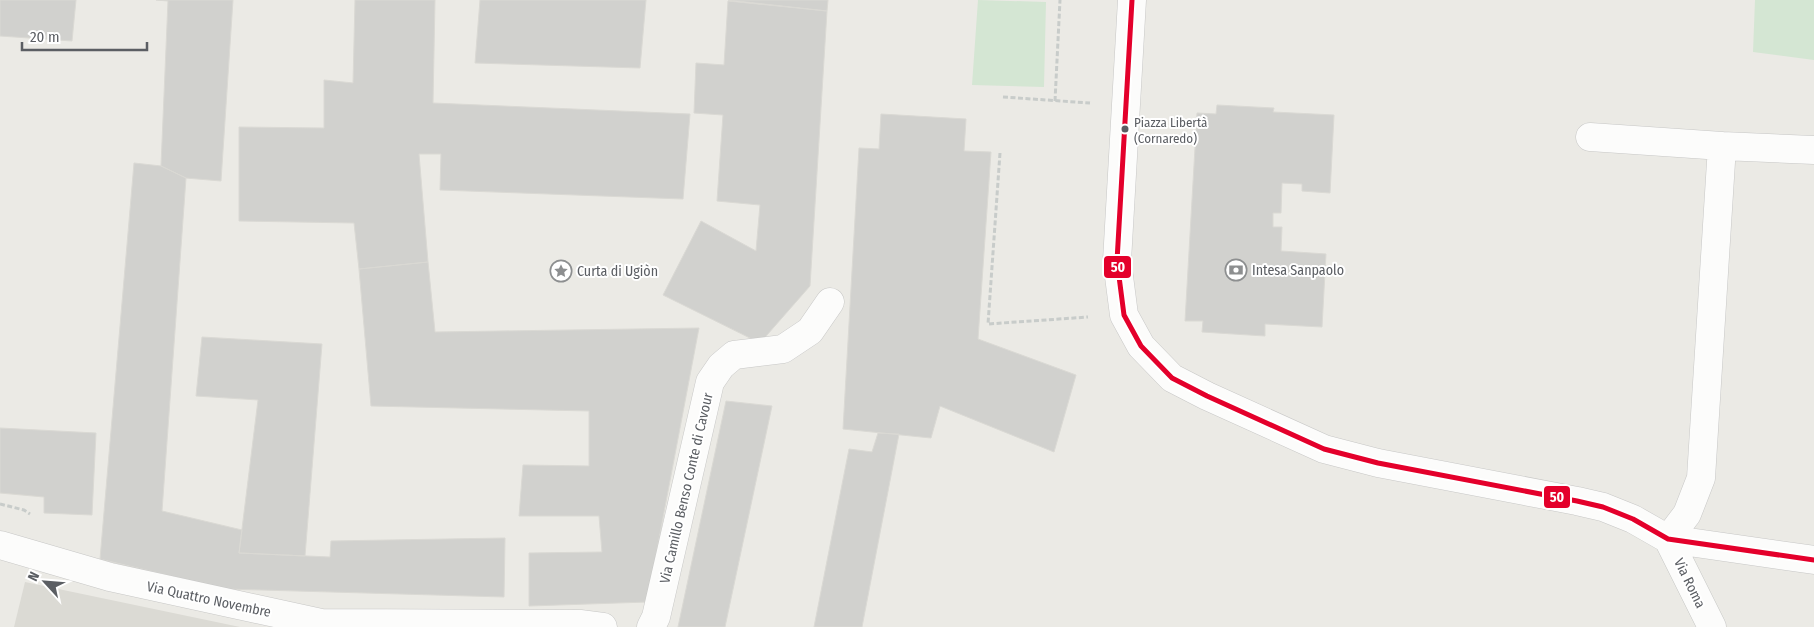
<svg xmlns="http://www.w3.org/2000/svg" width="1814" height="627" font-family="'Fira Sans Condensed',sans-serif">
	<rect width="100%" height="100%" fill="#ebeae5"/>
	<path fill="#dbdad4" d="M25,582L240,627H14Z"/>
	<path fill="#d4e6d3" d="M978,0L1046,2L1044,87L972,85Z
		M1755,0H1814V60L1753,52Z"/>
	<path fill="#d1d1ce" stroke="#dad9d4" d="M0,0H76L72,41L0,36Z
		M156,0H233L221,181L186,178L161,166L168,1Z
		M355,0H435L433,103L690,114L683,199L440,190L441,154H419L428,262L359,269L354,223L239,221V127L324,128V80L353,83Z
		M480,0H646L640,68L475,63Z
		M728,0H828L827,11Z
		M728,1L827,11L810,286L760,343L663,295L701,221L756,251L760,205L717,201L723,115L694,113L696,63L724,65Z
		M1217,105L1274,108L1273,112L1334,115L1330,193L1302,191V184L1282,183L1281,213H1273V227H1282L1281,251L1326,254L1322,327L1265,324V336L1202,332L1203,321H1185L1197,113L1216,114Z
		M881,114L966,119L964,151L991,152L978,339L1076,375L1054,452L940,406L931,438L843,429L859,148L879,149Z
		M134,163L161,166L186,178L162,511L242,530L239,553L330,557L331,541L505,538L504,597L226,589L100,559Z
		M428,262L435,332L699,328L647,602L529,606V553L602,552L599,516H519L523,465L589,466V411L371,406L359,269Z
		M202,337L322,344L305,556L239,553L258,400L196,396Z
		M726,401L772,406L725,627H678Z
		M0,428L96,433L92,515L44,513V497L0,493Z
		M878,433L899,434L862,627H814L849,449L872,452Z"/>
	<g fill="none" stroke-linecap="round" stroke-linejoin="round">
		<g stroke="#c7c7c6" stroke-width="29">
			<path id="minor" d="M1132,0L1117,261L1124,315L1141,346L1172,378L1207,396L1324,449L1378,463L1577,501L1603,507L1633,519L1668,539L1814,560
				M1590,137L1722,146L1701,478L1687,514L1668,539
				M1722,146L1814,150
				M1668,539L1712,627
				M0,545L110,577L321,623L580,624L603,627
				M651,627L656,617L710,382L721,366L734,355L783,349L810,331L830,302"/>
		</g>
		<path stroke="#c8ccca" stroke-width="3" stroke-dasharray="5 2.5" stroke-linecap="butt" d="M1003,97L1090,103
			M1055,101L1060,0
			M1000,153L988,324L1088,317
			M0,504L24,510L30,514"/>
		<use href="#minor" stroke="#fcfcfb" stroke-width="28"/>
		<g stroke="#fff" stroke-width="9">
			<path id="bus-1" d="M1132,0L1117,261L1124,315L1141,346L1172,378L1207,396L1324,449L1378,463L1577,501L1603,507L1633,519L1668,539L1814,560"/>
		</g>
		<use href="#bus-1" stroke="#e4002b" stroke-width="5"/>
	</g>
	<defs>
		<g id="bank-ring" transform="scale(1.125)"><circle r="9.5" fill="#fff" stroke="#8d8f90" stroke-width="1.5"/><path d="M-6-4H6V4H-6ZM0-2.3a2.3 2.3 0 1 0 0 4.6a2.3 2.3 0 1 0 0-4.6Z" fill="#8d8f90"/></g>
		<g id="sight-ring" transform="scale(1.125)"><circle r="9.5" fill="#fff" stroke="#8d8f90" stroke-width="1.5"/><path d="M0-6L1.8-2.2L6-1.7L2.9 1.2L3.7 5.4L0 3.3L-3.7 5.4L-2.9 1.2L-6-1.7L-1.8-2.2Z" fill="#8d8f90"/></g>
	</defs>
	<g fill-rule="evenodd">
		<use href="#bank-ring" x="1236" y="270"/>
		<use href="#sight-ring" x="561" y="271"/>
	</g>
	<circle fill="#5b5e63" stroke="#fff" stroke-width="2" cx="1125" cy="129" r="4.5"/>
	<g text-anchor="middle" stroke-width="4" stroke-linejoin="round" paint-order="stroke">
		<g font-size="13" fill="#5b5e63" stroke="#fff" text-anchor="start">
			<text x="1134" y="127">Piazza Libertà<tspan x="1134" dy="16">(Cornaredo)</tspan></text>
		</g>
		<g font-size="14" fill="#5b5e63" stroke="#fff" text-anchor="start">
			<text x="1252" y="275">Intesa Sanpaolo</text>
			<text x="577" y="276">Curta di Ugiòn</text>
		</g>
		<g font-size="14" fill="#5b5e63" stroke="#fff">
			<text transform="translate(686 488) rotate(-77)" y="5">Via Camillo Benso Conte di Cavour</text>
			<text transform="translate(1690 583) rotate(64)" y="5">Via Roma</text>
			<text transform="translate(209 599) rotate(12)" y="5">Via Quattro Novembre</text>
		</g>
	</g>
	<g stroke="#fff" stroke-width="2">
		<rect x="1103" y="255" width="29" height="24" rx="5" fill="#e4002b"/>
		<rect x="1543" y="485" width="28" height="24" rx="5" fill="#e4002b"/>
	</g>
	<g font-size="14" text-anchor="middle" font-weight="bold" fill="#fff">
		<text x="1118" y="272">50</text>
		<text x="1557" y="502">50</text>
	</g>
	<g transform="translate(45 582) rotate(296)" stroke="#ffffff" stroke-width="4" paint-order="stroke">
	<path d="M0-4L9 19L0 12L-9 19Z" fill="#5b5e63"/>
	<text y="-8" font-size="14" font-weight="bold" text-anchor="middle" fill="#5b5e63">N</text>
	</g>
	<path d="M22 42v8h125v-8" fill="none" stroke="#5b5e63" stroke-width="2.5"/>
	<text x="30" y="42" font-size="15" fill="#5b5e63" stroke="#ffffff" stroke-width="4" paint-order="stroke">20 m</text>
</svg>
